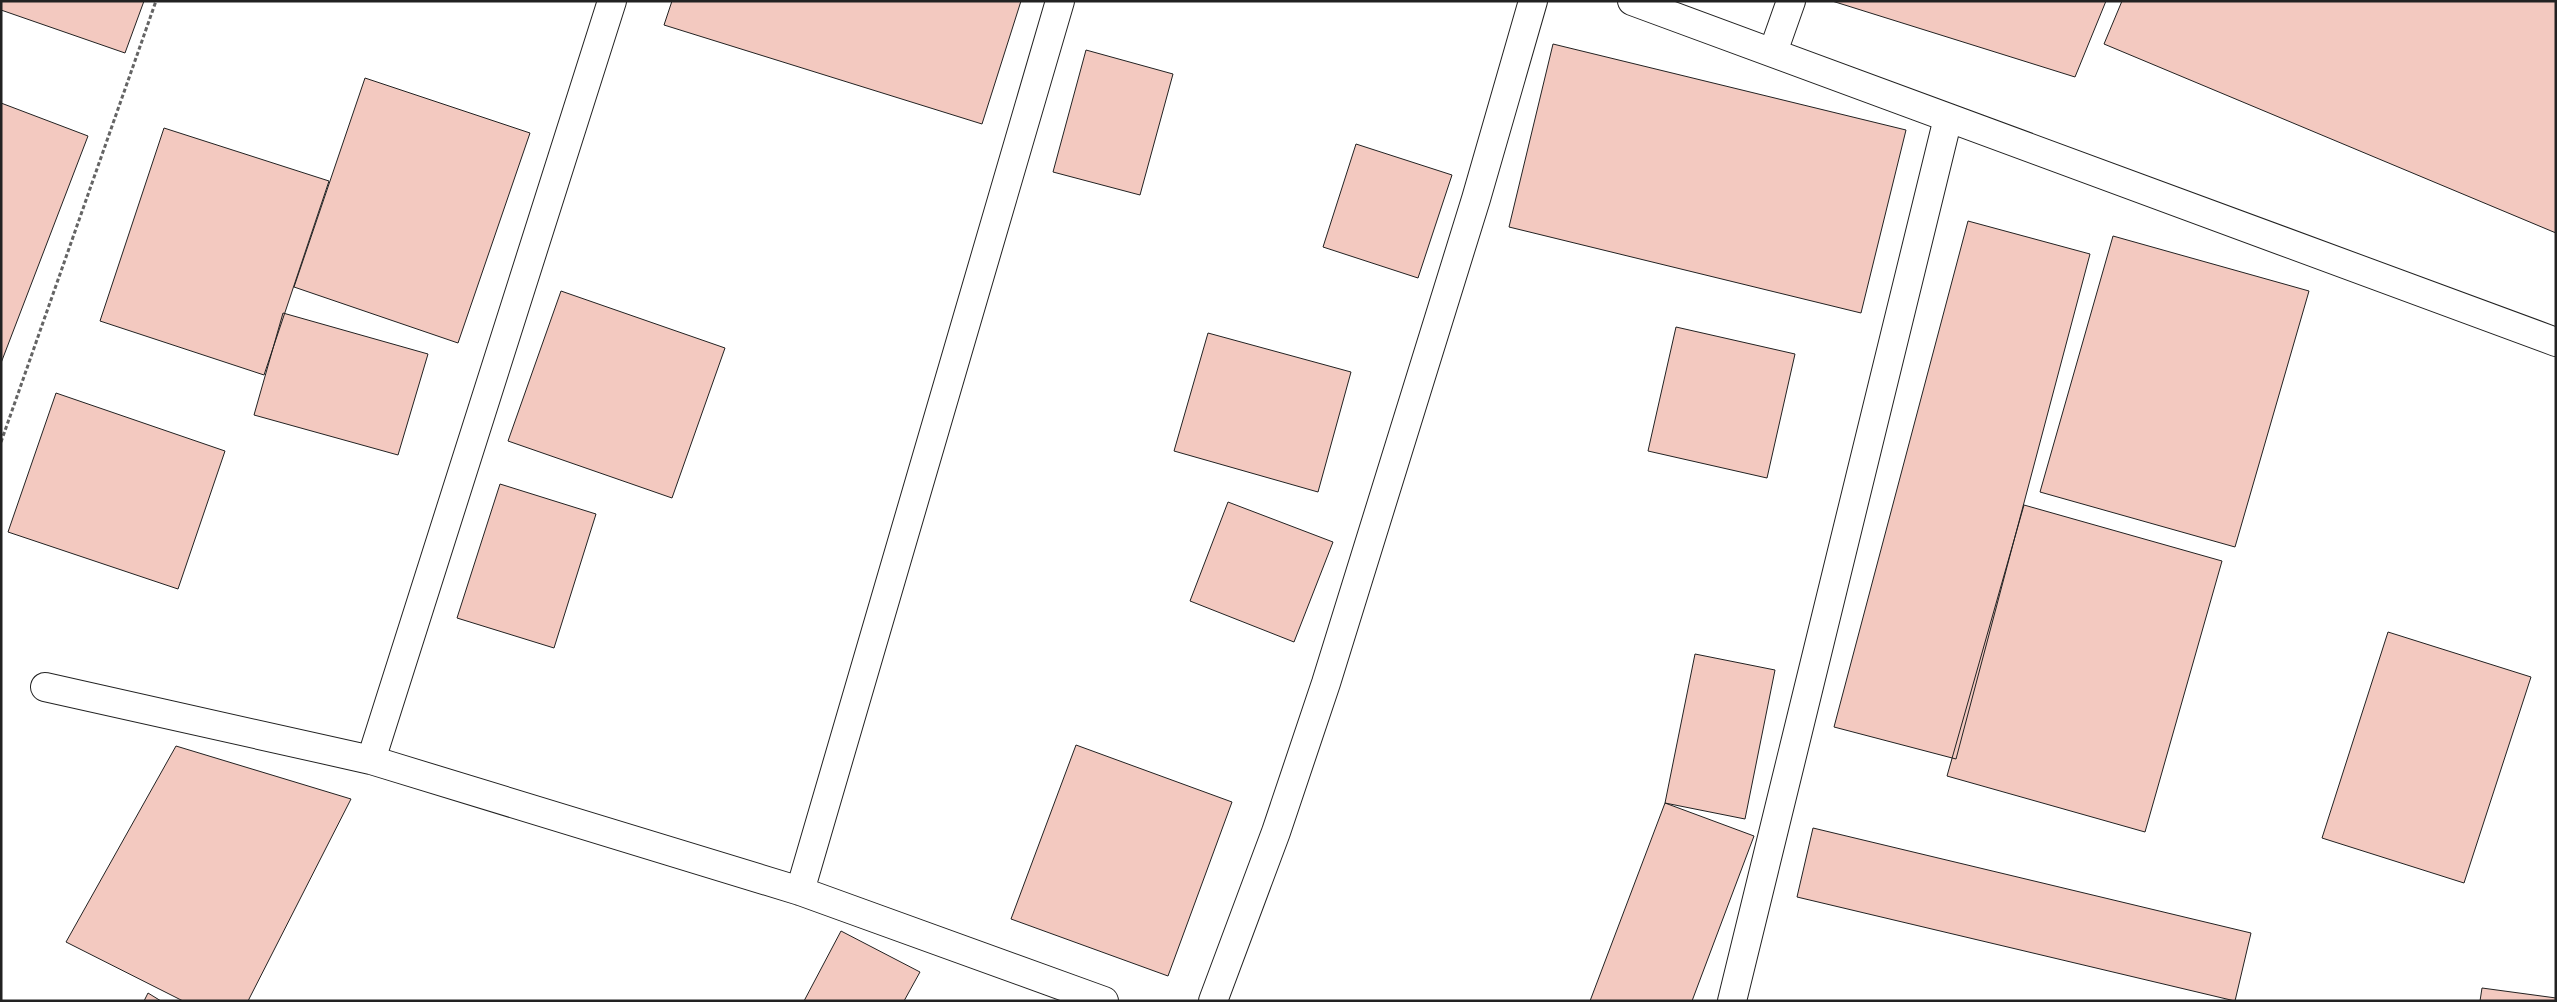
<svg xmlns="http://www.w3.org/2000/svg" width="2557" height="1002" font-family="'Asap Condensed',sans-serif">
	<rect width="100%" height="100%" fill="#fff"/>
	<path fill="#f3c9c0" stroke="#222" d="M1,1H144L125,53L1,10Z
		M672,1H1021L982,124L664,25Z
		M1832,1H2106L2075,77Z
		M2122,1H2556V233L2104,44Z
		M1553,44L1906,130L1861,313L1509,227Z
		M1086,50L1173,74L1140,195L1053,172Z
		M365,78L530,133L458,343L294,287Z
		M1,103L88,136L1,363Z
		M164,128L329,181L264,375L100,321Z
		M1356,144L1452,175L1418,278L1323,247Z
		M1968,221L2090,254L1956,759L1834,727Z
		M2113,236L2309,291L2235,547L2040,492Z
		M561,291L725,348L672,498L508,441Z
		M283,313L428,354L398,455L254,415Z
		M1676,327L1795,354L1767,478L1648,451Z
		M1208,333L1351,372L1318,492L1174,451Z
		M56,393L225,451L178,589L8,532Z
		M500,484L596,514L554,648L457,618Z
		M1228,502L1333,542L1294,642L1190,601Z
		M2024,505L2222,561L2145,832L1947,776Z
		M2388,632L2531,677L2464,883L2322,838Z
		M1695,654L1775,670L1745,819L1665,803Z
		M1076,745L1232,802L1168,976L1011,919Z
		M176,746L351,799L248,1001H183L66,942Z
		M1665,803L1754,836L1692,1001H1590Z
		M1813,828L2251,933L2235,1001L1797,897Z
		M841,931L920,972L904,1001H804Z
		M2482,988L2556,998V1001H2480Z
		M148,993L161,1001H144Z"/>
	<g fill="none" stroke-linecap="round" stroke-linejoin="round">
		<g stroke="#222" stroke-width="30">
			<path id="minor" d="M1632,1L2556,342
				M1773,52L1791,1
				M45,687L371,760L800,891L1104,1001
				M371,760L612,1
				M800,891L1060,1
				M1213,1001L1276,832L1326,683L1476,199L1533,1
				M1732,1001L1948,118"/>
		</g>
		<path stroke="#646464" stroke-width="3" stroke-dasharray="4 2.5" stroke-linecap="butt" d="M1,442L156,1"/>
		<use href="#minor" stroke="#fff" stroke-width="28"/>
	</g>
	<rect width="2557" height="1002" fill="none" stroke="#222222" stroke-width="5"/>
</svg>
